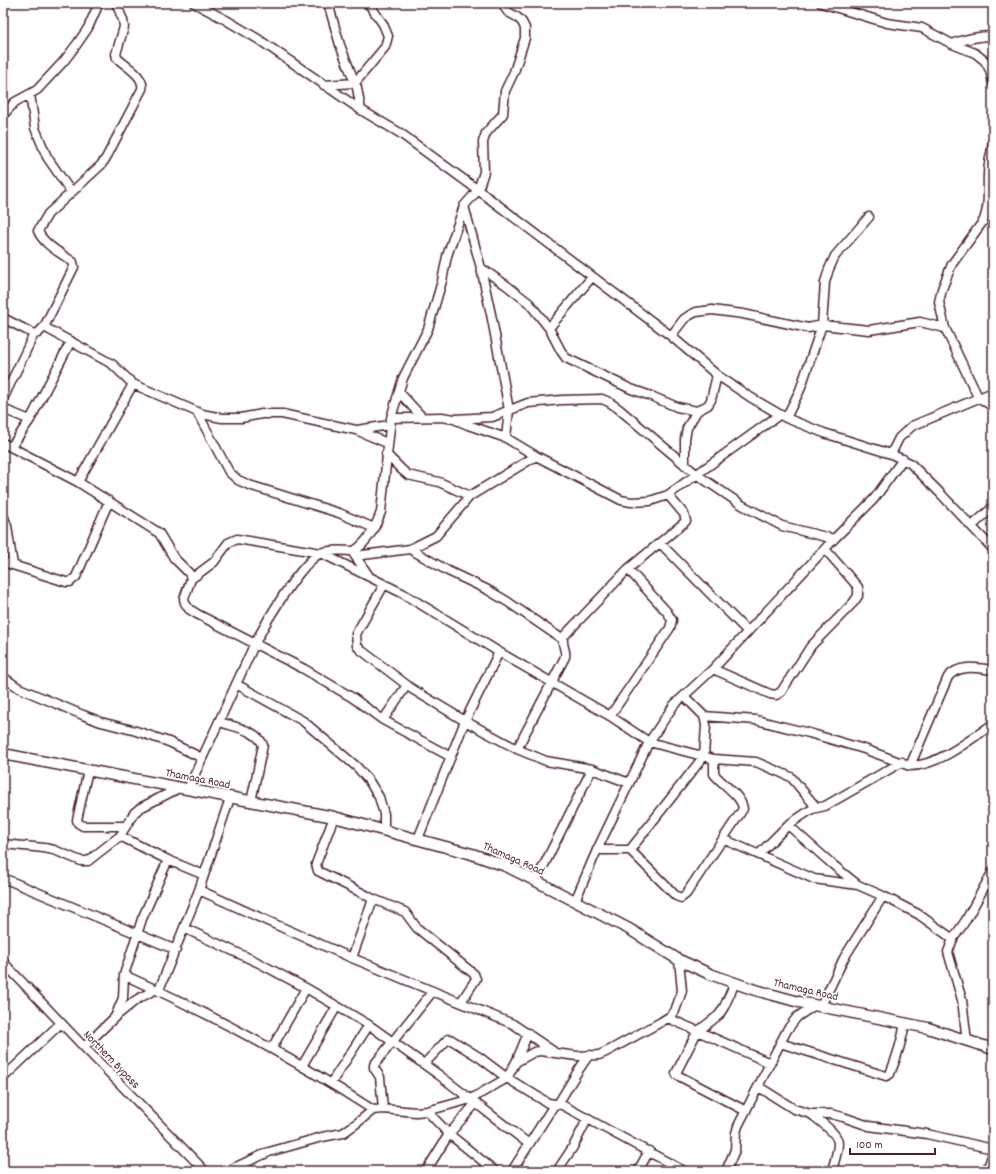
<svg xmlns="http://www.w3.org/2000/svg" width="996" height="1174" font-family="Dekko,sans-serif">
	<rect width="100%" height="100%" fill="#fff"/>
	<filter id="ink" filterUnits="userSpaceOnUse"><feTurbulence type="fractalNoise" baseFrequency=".025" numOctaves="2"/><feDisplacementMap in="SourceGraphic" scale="8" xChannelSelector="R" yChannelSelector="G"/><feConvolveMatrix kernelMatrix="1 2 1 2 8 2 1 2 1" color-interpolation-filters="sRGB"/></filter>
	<g filter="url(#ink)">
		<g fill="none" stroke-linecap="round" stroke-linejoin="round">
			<g stroke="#4a1f2b" stroke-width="11">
				<path id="minor" d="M194,3L226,20L258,39L361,110L400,133L478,190L671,336L717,375L750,397L786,418L824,433L891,454L910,463L940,493L993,549
					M328,3L340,45L357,88L361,110
					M821,3L887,23L922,28L952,44L975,53L985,61L990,70L993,83
					M952,44C965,39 979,36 993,36
					M324,85L355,83L385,47L388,36L383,24L368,3
					M30,94L35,128L47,157L71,192
					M3,115L15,102L37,90L64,61L77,44L88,28L99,3
					M993,143C991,154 988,164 988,175C987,192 990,203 984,220L952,264L942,289L939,302L945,328L978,397L993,407
					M464,206L481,268L492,319L509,410L506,438
					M481,268L506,285L529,303L549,328L561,351L566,358L631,389L651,396L677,407L697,411
					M3,318L34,334L38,333L44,327L74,267L73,262C61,253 44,245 38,231L48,214L101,165L106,158L142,89C145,76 125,66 117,58L116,54L124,27L123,20L116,3
					M44,327L112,364L133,384L202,414L222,418H241L262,414H282L356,430L387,443
					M549,328L592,277
					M671,336L684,319L690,315L696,312L712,310L743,314L808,328L822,325L869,330L920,322L945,328
					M399,392L422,417
					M3,399L34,334
					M3,409L30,420
					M197,412L229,472L238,480L249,485L339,513L374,528
					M391,418L442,417L454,419L468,425L506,438L536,456L621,500L631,502L650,501L668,495L779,415
					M786,418L800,390L822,325L825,282L829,269L835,256L869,217
					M455,419L492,417L528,403L562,400L602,399L609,402L619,409L696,474L742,505L782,526L834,539
					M357,430L390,425
					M3,443L78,482L159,533L174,558L189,573L191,579L184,599L185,603L189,609L197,614L304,669L353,698L383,720L451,757
					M11,447L30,420L71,341
					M386,454L402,470L408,475L439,482L470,496
					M891,454L899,438L912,426L993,392
					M685,465V439L687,428L697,411L708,405L711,400L717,375
					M78,482L133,384
					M3,515L7,526L13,565
					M972,526L993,507
					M660,543L747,631
					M410,549L448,571L488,590L508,602L562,639
					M353,553L369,576
					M355,556L410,549L436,536L470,496L536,456
					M3,562L66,582H70L76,577L109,501
					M191,579L214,562L228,543L237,539L321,553L402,593L499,652L610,716L649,742L714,759L756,762L791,777L816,807
					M384,585L356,634L357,646L361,650L412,689L465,721L517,749L546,761L592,769L629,783
					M713,669L770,694L776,695L781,692L811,646L853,603L858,596V587L825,549
					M3,677L19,688L83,715L101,722L136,731L169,742L202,758
					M236,684L303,721L357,767L369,781L379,797L384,814V830
					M610,716L670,628L672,620L667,612L628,569
					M704,716L756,720L809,733L864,749L910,766C938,766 971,739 993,724
					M383,720L407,685
					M220,722C234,727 257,730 263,745L251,802
					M517,749L565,657C567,650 560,643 564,636L628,569L686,521L684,514L668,495
					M910,766L948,677C959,664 978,668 993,670
					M88,770L77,820L78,823L83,826H126
					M188,789L255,643C266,622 300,563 321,553C330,549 344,551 354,551C367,543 376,526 381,512L391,418L403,378L428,329L442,281L447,256L464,206L478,190L484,172L483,142L486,133L503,114L505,91L514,72L525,38V28L522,22L517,17L508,12L505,8V3
					M334,817L316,864L318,871L366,895L371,898L372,902L352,958L513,1024L553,1051
					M788,825L832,864L858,885
					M120,836L168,860L204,875
					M418,839L465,721L499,652
					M723,839L814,879L858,885L883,896L918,914L953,939
					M3,844L44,848L54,850L81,861H88L120,836L134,813L140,808L179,788
					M597,850H630L704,756L706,725L704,716L684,696
					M630,850L676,896L681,898L686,894L743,809C742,796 722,784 714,774V759
					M759,854L788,825L812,809L825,806L902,762
					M3,878L176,950
					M536,881L592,769
					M199,890L272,923L352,958
					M371,898L405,912L417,928L474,974L476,979L461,1002
					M575,901L597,850L649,742L674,705L713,669L834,539L874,499L903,459
					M184,928L257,962L306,988L369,1025L439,1075L529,1144
					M3,962L84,1047L205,1171
					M124,975C211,1014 293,1058 373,1110
					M735,983L724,1007L719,1015L697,1032L676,1073L677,1075L746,1111
					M159,990L199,890L230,798
					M821,1006L844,958L883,896
					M115,1017L123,998L124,975L142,919L168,860
					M668,1018L770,1063
					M967,1041L962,1000L948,952L953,939L966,920L993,871
					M780,1043L886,1076L890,1074C897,1057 902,1041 905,1023
					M84,1047L115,1017L136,1000L156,989
					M272,1048L306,988
					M516,1062L528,1033
					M424,1064L448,1039H450L479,1057L507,1078L548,1103L562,1105L684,1171
					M302,1066L337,1006
					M3,1078L61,1023
					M331,1083L369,1025
					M759,1087L794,1109L811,1114H831L843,1117L869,1126L927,1134L993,1149
					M558,1104L578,1071L589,1055
					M383,1109L380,1077L374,1068V1065L433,991
					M427,1111L449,1134L495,1171
					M811,1114C818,1120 838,1133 838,1143C838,1152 834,1162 832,1171
					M227,1171L269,1152L322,1137L343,1133L357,1123L373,1110L383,1109L416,1112L427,1111L471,1099L507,1078L516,1062L534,1052L540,1051L577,1056L599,1055L606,1052L661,1022L672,1015L675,1011L682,991L679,960
					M426,1171L449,1134L476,1103
					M512,1171L554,1105
					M557,1171L573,1147L588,1118
					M638,1171L649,1151
					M726,1171L735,1150L736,1133L738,1126L787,1030L797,1017L815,1005
					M988,1171L989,1164L993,1154"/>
			</g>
			<g stroke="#4a1f2b" stroke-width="13">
				<path id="major" d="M3,754L334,817L472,854L506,866L536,881L629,929L679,960L710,974L752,989L799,1002L928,1028L993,1049"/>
			</g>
			<use href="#minor" stroke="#fff" stroke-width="8"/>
			<use href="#major" stroke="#fff" stroke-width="10"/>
		</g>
	</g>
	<g text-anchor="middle" stroke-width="3.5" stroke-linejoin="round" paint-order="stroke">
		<g font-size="12" fill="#4a1f2b" stroke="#fff">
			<text transform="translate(198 778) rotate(11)" y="4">Thamaga Road</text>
			<text transform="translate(514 858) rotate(24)" y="4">Thamaga Road</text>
			<text transform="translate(806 989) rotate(13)" y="4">Thamaga Road</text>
			<text transform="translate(112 1059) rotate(46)" y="4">Northern Bypass</text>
		</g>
	</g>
	<rect width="996" height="1174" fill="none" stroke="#fff" stroke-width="16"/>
	<rect x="8" y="8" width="980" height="1158" fill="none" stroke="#4a1f2b" stroke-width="1.5" filter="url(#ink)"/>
	<path d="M850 1148v6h85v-6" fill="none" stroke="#4a1f2b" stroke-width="2"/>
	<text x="856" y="1148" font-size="12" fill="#4a1f2b" stroke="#ffffff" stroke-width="3" paint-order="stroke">100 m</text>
</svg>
